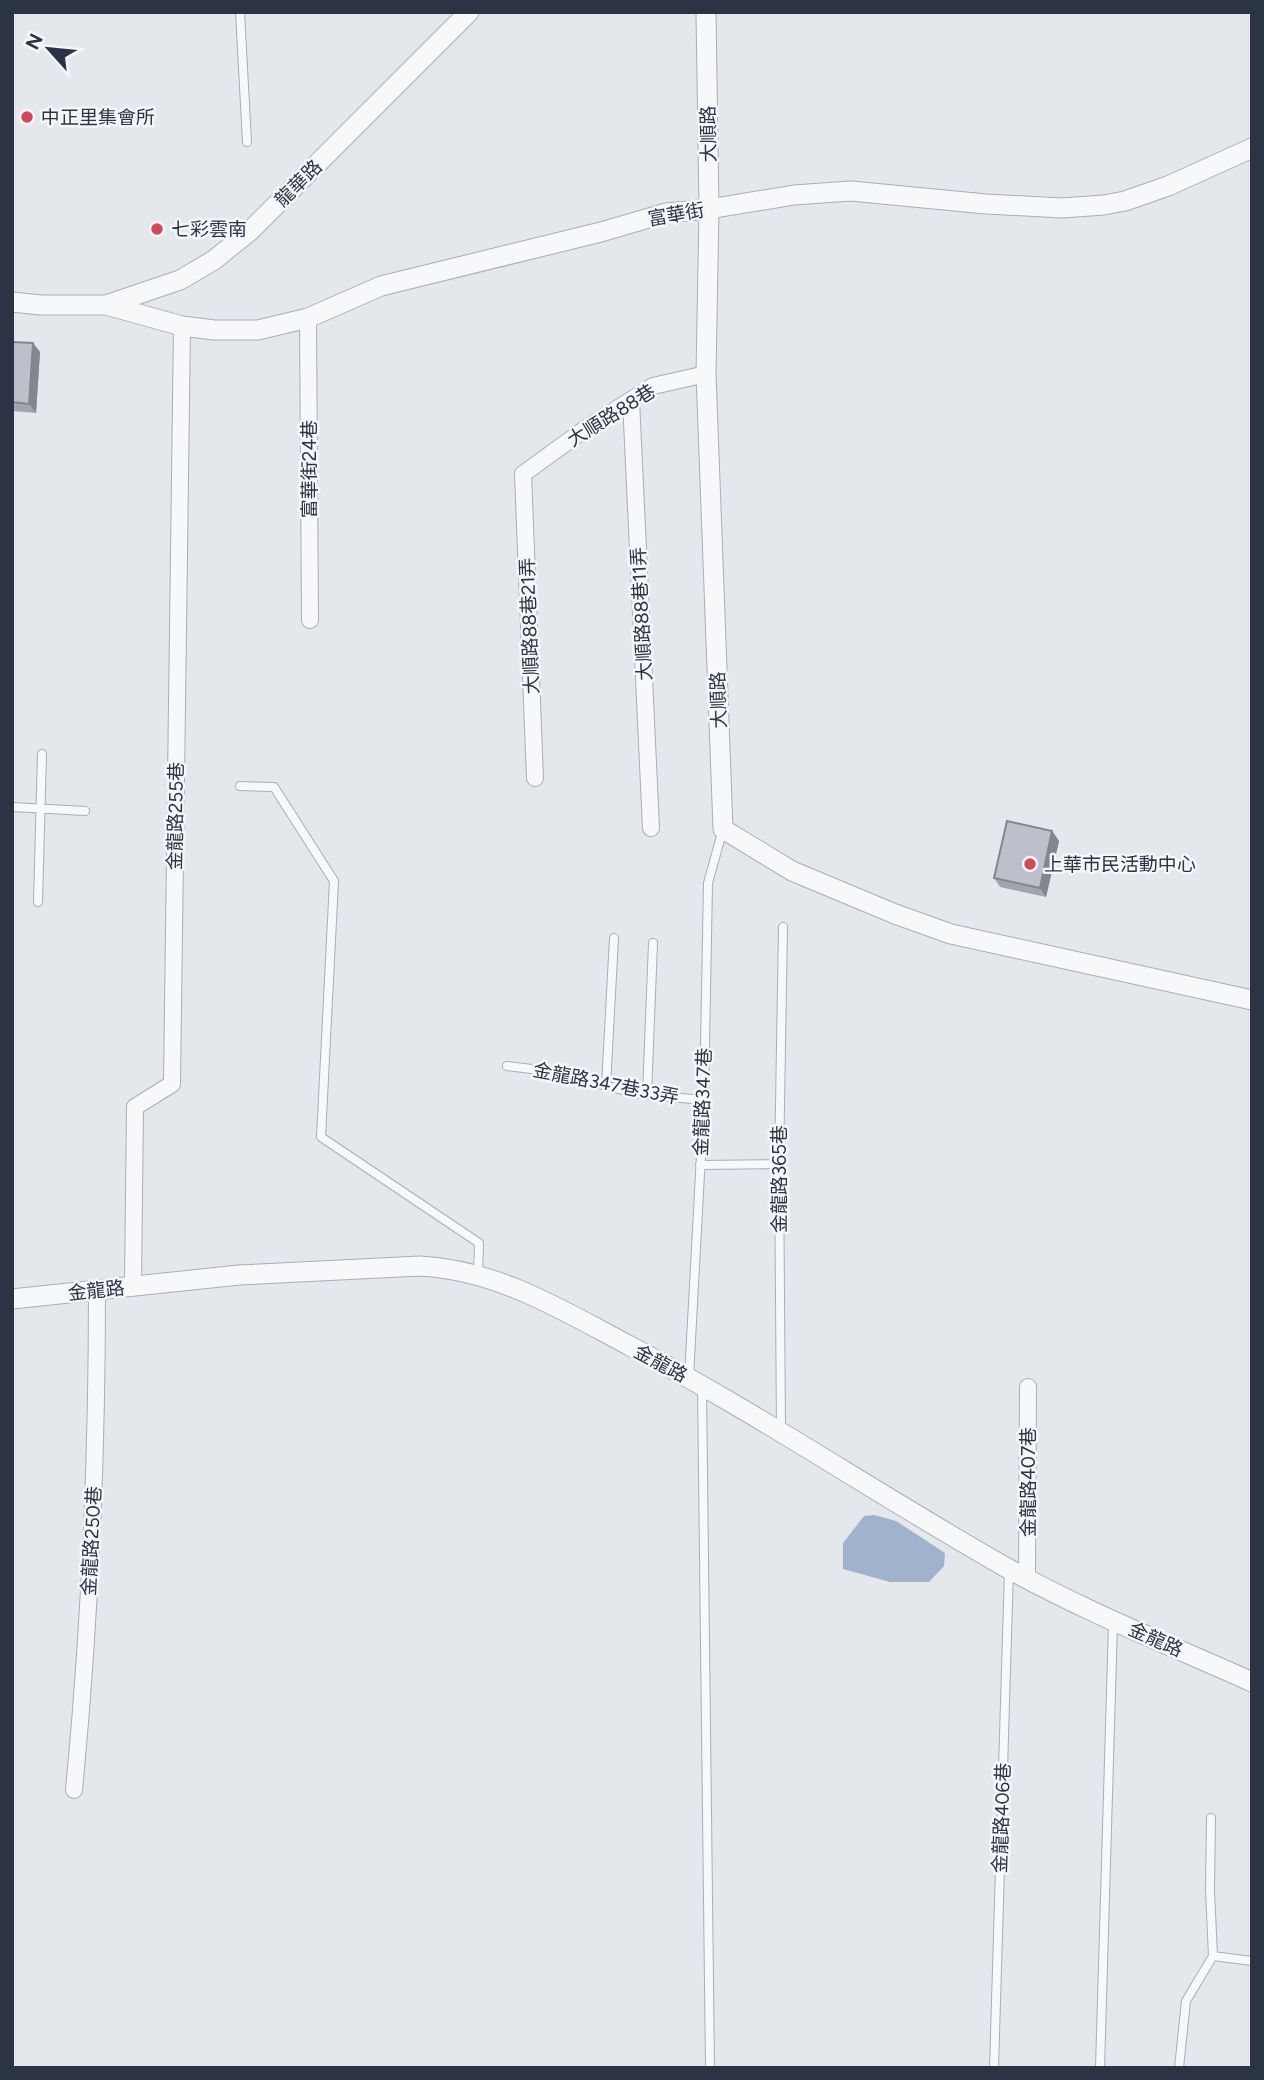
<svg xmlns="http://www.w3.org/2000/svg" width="1264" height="2080" font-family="Figtree,'Noto Sans TC',sans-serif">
	<rect width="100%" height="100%" fill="#e4e7ec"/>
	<path fill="#9fb4cc" d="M874,1515L896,1521L945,1553L944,1566L929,1582H890L843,1569V1543L864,1516Z"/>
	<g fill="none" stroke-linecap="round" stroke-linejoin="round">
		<g stroke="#a9aeb7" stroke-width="10">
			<path id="service" d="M240,12L247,142
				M240,786L274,787L334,881L321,1137L479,1243L478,1274
				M12,807L85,811
				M38,902L42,754
				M507,1066L565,1073L606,1086L647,1095L704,1100
				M606,1086L614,938
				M647,1095L653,943
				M700,1165L779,1164
				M689,1377L704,1100L708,883L723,829
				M702,1388L710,2068
				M781,1431L779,1164L783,927
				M1213,1956L1252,1961
				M994,2068L1009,1570
				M1100,2068L1113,1623
				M1179,2068L1186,2001L1213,1956L1210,1891L1211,1818"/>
		</g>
		<g stroke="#a9aeb7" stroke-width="18">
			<path id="minor" d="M308,318L310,620
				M631,400L651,828
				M535,778L523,474L585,429L653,386L706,374
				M133,1286L135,1107L172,1084L182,326
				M1027,1578L1028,1387
				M74,1790C90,1624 97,1457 97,1290"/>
		</g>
		<g stroke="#a9aeb7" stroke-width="21">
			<path id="tertiary" d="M706,12L709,209L706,374L723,829L792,871L895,914L951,934L1252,1000
				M12,302L41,305H106L180,280L214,260L250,231L469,12
				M106,305L182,326L214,330H258L308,318L381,286L601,232L666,213L709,209L794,195L851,191L986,204L1062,208L1104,205L1125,201L1168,186L1252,148
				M12,1299L239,1275L420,1266C498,1270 562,1310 630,1346C759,1414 880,1496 1007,1568C1086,1612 1170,1645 1252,1682"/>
		</g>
		<use href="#service" stroke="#f7f8fa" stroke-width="8"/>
		<use href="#minor" stroke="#f7f8fa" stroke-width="16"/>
		<use href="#tertiary" stroke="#f7f8fa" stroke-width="19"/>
	</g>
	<path fill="#a1a5ae" d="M12,342L33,343L40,352L36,413L12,411Z
		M1052,831L1059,841L1046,897L1000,887L994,878Z"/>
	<path fill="#83868d" d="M33,343L40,352L36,413L29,404Z
		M1052,831L1059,841L1046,897L1040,888Z"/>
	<path fill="#bbc0ca" stroke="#83868d" stroke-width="2" d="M12,342L33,343L29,404L12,402Z
		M1007,821L1052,831L1040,888L994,878Z"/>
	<g fill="#d1495b" stroke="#f4f6f9" stroke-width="2.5">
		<circle cx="27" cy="117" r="7"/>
		<circle cx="157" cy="229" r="7"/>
		<circle cx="1030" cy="864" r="7"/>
	</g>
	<g text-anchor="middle" stroke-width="5" stroke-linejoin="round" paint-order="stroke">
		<g font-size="19" fill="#2b3445" stroke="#f4f6f9" text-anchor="start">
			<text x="41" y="124">中正里集會所</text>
			<text x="171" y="236">七彩雲南</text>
			<text x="1044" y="871">上華市民活動中心</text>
		</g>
		<g font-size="19" fill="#2b3445" stroke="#f4f6f9">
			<text transform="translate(708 134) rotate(-91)" y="7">大順路</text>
			<text transform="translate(298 183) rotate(-45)" y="7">龍華路</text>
			<text transform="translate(676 214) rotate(-10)" y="7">富華街</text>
			<text transform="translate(611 415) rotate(-32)" y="7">大順路88巷</text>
			<text transform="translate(309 469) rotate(-90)" y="7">富華街24巷</text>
			<text transform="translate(641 614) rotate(-93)" y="7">大順路88巷11弄</text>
			<text transform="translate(529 626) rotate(-92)" y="7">大順路88巷21弄</text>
			<text transform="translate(718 700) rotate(-92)" y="7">大順路</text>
			<text transform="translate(175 816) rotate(-89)" y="7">金龍路255巷</text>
			<text transform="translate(606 1083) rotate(11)" y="7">金龍路347巷33弄</text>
			<text transform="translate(702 1102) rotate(-88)" y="7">金龍路347巷</text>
			<text transform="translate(779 1179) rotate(-90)" y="7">金龍路365巷</text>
			<text transform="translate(96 1290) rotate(-6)" y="7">金龍路</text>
			<text transform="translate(661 1363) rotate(28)" y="7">金龍路</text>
			<text transform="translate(1028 1482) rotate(-90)" y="7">金龍路407巷</text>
			<text transform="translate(91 1541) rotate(-87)" y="7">金龍路250巷</text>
			<text transform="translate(1156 1639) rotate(24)" y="7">金龍路</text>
			<text transform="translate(1001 1818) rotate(-88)" y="7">金龍路406巷</text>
		</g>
	</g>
	<rect width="1264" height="2080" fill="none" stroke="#2b3445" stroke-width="28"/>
	<g transform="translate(49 49) rotate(297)" stroke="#f4f6f9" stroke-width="5" paint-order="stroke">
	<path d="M0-5L12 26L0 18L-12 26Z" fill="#2b3445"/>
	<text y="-10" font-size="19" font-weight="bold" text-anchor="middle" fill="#2b3445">N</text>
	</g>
</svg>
